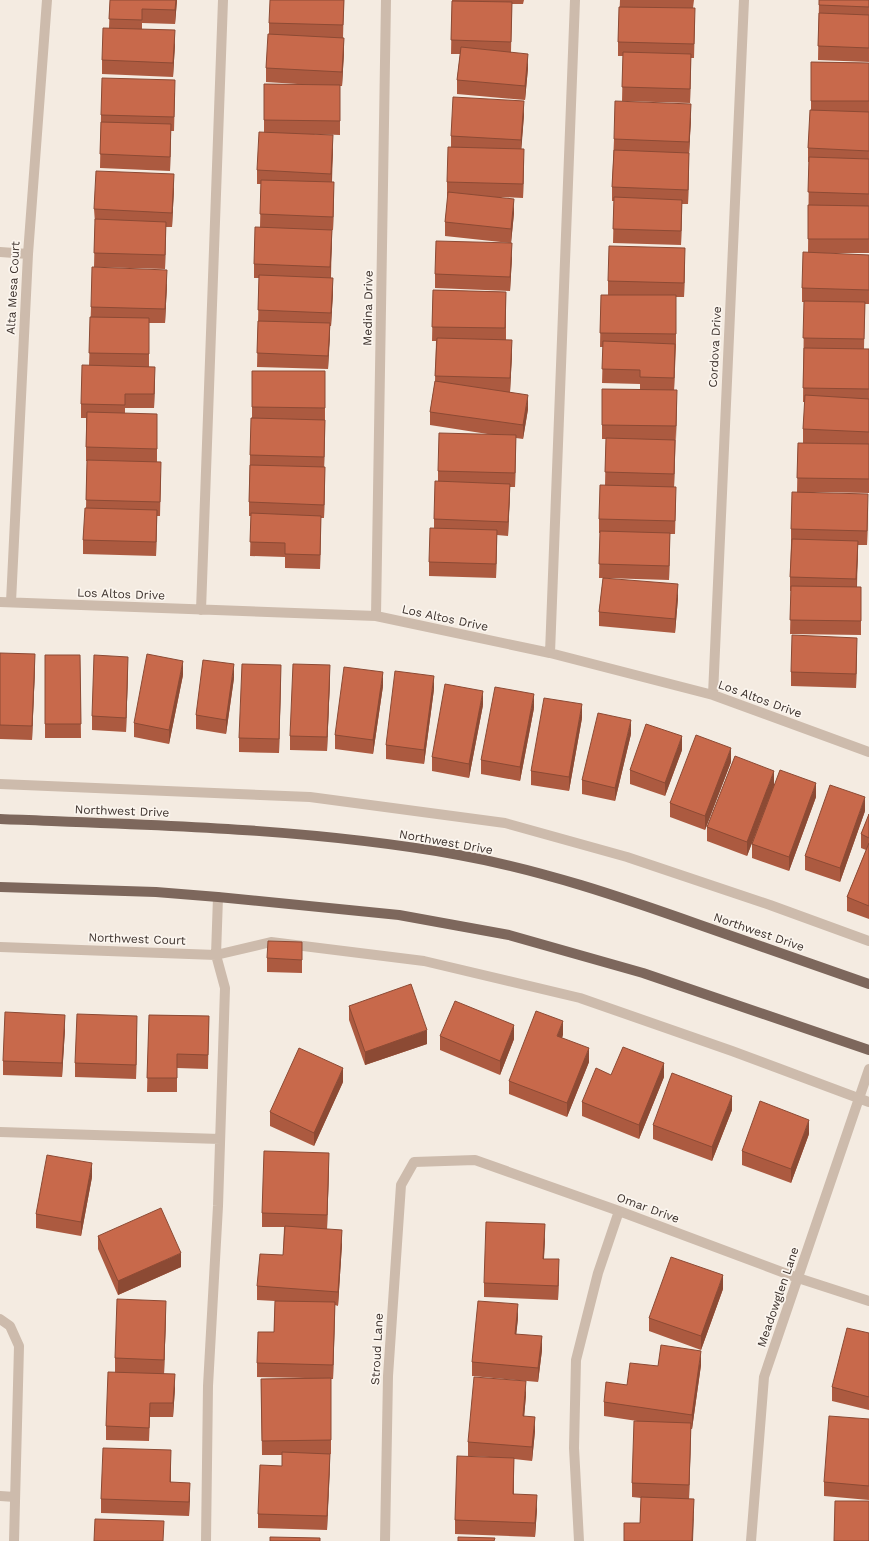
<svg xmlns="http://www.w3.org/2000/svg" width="869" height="1541" font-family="'Work Sans',sans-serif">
	<rect width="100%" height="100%" fill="#f4ebe1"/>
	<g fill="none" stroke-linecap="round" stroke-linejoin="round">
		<path stroke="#cdbbac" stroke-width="10" d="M0,252L28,254
			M0,602L376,616L550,653L713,695L869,752
			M11,602L28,254L47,0
			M201,610L223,0
			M376,616L386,0
			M550,653L575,0
			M713,695L744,0
			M0,784L310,797L505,823L627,857L770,905L869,941
			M0,947L216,955L218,897
			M0,1132L220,1139
			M0,1319L10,1326L19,1346L14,1541
			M0,1496L15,1497
			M206,1541L208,1386L218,1206L225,988L216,955L271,942L424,961L580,998L732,1051L869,1102
			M385,1541L388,1376L401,1185L414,1162L475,1160L619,1211L798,1278L869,1301
			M579,1541L574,1448L576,1360L598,1273L619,1211
			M751,1541L764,1377L869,1069"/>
		<path stroke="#7d675c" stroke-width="10" d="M0,819C153,825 308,828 459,855C542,870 621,897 700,925C756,945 813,964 869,984
			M0,887L156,892L218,897L399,915L509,935L643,973L869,1050"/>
	</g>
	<path fill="#ac5a40" d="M110,0H177L175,24L142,23V29L175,44L173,77L102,74V60L109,28Z
		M344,0L343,38L344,52L342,86H340V135L314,134L333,149L332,182L334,196L333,230H332L331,278L333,292L331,326H330L328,369L257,367L259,278H254V264L260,227L261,184H257V170L264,132V84L313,85L266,82V68L269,34V23Z
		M452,0H524L523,4H512L511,52L528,68L525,100L457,94V80L460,54H451Z
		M620,0H694L693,8L695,22L694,58H691L690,103L622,101L623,56H618V42Z
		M819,0H869V62L818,60Z
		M811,62L869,63V253H816L869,255V304H865L864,349H869V493L813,492L868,508L867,545H858L857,587H861V635L790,634L791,591H790V577L791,543V529L797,492L798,443H803V429L805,402H803L804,302H802V288L808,252L809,162H808V148L811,110Z
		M175,93L174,131H171L170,171L100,168L101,115Z
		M524,115L521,149L524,162L523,198L501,197L514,213L511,243L445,236V222L448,196H447V182L451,147V136Z
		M691,118L689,153V167L688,204H682L681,245L613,243L614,201H612V187L614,139Z
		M174,188L172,227H166L165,269L94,267L95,223L94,209Z
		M512,257L510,291L435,288V274Z
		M685,262L684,297H676V347L674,390L677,404L674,487L676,500L675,534H670L669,580L604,578L678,598L675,633L599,626V612L603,578H599L600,533H599V519L605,485L606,439H602V389L640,390V384L602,383L603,347H600L601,295H608V281Z
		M167,284L165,323H149V367L155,381L154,408H125V413L157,428V462L161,476L160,516H157L156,556L83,554V540L86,508L87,461H86V418H81V404L89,365L91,307Z
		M433,290L506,292V340L512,354L510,392L528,409L523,439L516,438L515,487H510L508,536L497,535L496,578L429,576V562L434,528V519L438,481V471L494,435L430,425V412L435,381L436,341H432Z
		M252,371H325V434L324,467L325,481L324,518H321L320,569L285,568V557L250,556L251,516H249V502L250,455L252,418Z
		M857,652L856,688L791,686V672Z
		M0,653L35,668L32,740L0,739Z
		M45,655H80L81,738H45Z
		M128,671L126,732L92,730V716Z
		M183,675L169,744L134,737V723Z
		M234,678L226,734L196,729V715Z
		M281,679L279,753L239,752V738Z
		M330,679L327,751L290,750V736Z
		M383,686L373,754L335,749V735Z
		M434,689L424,764L386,759V745Z
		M483,705L469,778L432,771V757Z
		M534,708L520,781L481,774V760Z
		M582,718L569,791L531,785V771Z
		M631,734L615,801L582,794V780Z
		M682,750L665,796L630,784V770Z
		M731,762L705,830L670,817V803Z
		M774,784L816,797L789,871L752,858V844L771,794L747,856L707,841V827Z
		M865,811L840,882L805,870V856Z
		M869,814V919L847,911V897L866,850L861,848V834Z
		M302,956V973L267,972V958Z
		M349,1006L427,1044L365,1065L349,1020Z
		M149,1015L209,1016L208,1069L177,1068V1092H147Z
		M65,1029L62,1077L3,1075V1061Z
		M137,1030L136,1079L75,1077V1063Z
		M563,1035L562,1038L589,1062L567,1117L509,1094V1081Z
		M440,1036L514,1039L500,1075L440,1050Z
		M611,1075L664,1077L639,1139L582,1116V1102Z
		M343,1082L314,1146L270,1126V1112Z
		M732,1110L712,1161L653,1139V1125Z
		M809,1134L791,1183L742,1165V1151Z
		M329,1167L327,1229L342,1244L338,1306L335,1305L333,1379H331V1454H330L327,1530L258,1528V1514L282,1466V1455H262L261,1379L305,1378L257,1377V1363L274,1332L275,1301L257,1300V1286L283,1255L284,1227H262V1213Z
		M92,1177L81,1236L36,1228V1214Z
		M98,1236L181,1267L118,1295L98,1249Z
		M545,1238L544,1259L559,1273L558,1300L484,1297V1283Z
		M723,1289L701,1350L649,1331V1318Z
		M166,1315L164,1374L175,1388L173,1417H150L149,1441L106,1440V1426L115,1372V1358Z
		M518,1318L516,1334L542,1350L538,1382L472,1376V1362Z
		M869,1333V1410L832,1401V1387Z
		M701,1365L692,1429H691L689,1499L694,1513L640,1523L641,1498L632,1497V1483L637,1421L604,1416V1402L627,1385L658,1366Z
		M526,1395L524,1416L535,1431L532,1461L514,1459V1494L537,1509L535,1537L455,1534V1520L489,1457L468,1456V1442Z
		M869,1419V1500L824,1496V1482Z
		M171,1464V1482L190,1496L189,1516L101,1513V1499Z"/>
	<path fill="#8c4a34" d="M176,0H177L175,24V10Z
		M175,30V44L173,77V63Z
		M344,38V52L342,86V72Z
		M528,54V68L525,100V86Z
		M691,54V68L690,103V89Z
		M524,101V115L521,154V140Z
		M691,104V118L689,156V142Z
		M171,124V138L170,171V157Z
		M333,135V149L331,188V174Z
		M524,149V162L523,198V184Z
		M689,153V167L688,204V190Z
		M174,174V188L172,227V213Z
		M334,182V196L333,230V217Z
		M514,199V213L511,243V229Z
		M682,200V214L681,245V231Z
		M166,222V236L165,269V255Z
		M332,230V244L330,281V267Z
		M512,243V257L510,291V277Z
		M685,248V262L684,297V283Z
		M167,270V284L165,323V309Z
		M333,278V292L331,326V313Z
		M330,323V337L328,369V356Z
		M512,340V354L510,392V378Z
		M675,344V358L674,391V378Z
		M155,367V381L154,408V394Z
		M677,390V404L676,440V426Z
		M528,395V409L523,439V425Z
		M325,420V434L324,471V457Z
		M516,435V449L515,487V473Z
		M675,440V454L674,488V474Z
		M325,467V481L324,518V505Z
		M510,484V497L508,536V522Z
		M868,494V508L867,545V531Z
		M157,510V524L156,556V542Z
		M321,516V530L320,569V555Z
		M497,530V544L496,578V564Z
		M670,533V547L669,580V566Z
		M858,541V555L856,593V579Z
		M678,584V598L675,633V619Z
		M857,638V652L856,688V674Z
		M35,654V668L32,740V726Z
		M128,657V671L126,732V718Z
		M183,661V675L169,744V730Z
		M234,664V678L226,734V720Z
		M281,665V679L279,753V739Z
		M330,665V679L327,751V737Z
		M383,672V686L373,754V740Z
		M434,676V689L424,764V750Z
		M483,691V705L469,778V764Z
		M534,694V708L520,781V767Z
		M582,704V718L569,791V777Z
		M631,720V734L615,801V788Z
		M682,736V750L665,796V783Z
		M731,748V762L705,830V816Z
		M774,771V785L747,856V842Z
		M816,783V797L789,871V857Z
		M865,797V811L840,882V868Z
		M65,1015V1029L62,1077V1063Z
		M137,1016V1030L136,1079V1065Z
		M563,1021V1035L557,1050V1036Z
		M514,1025V1039L500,1075V1061Z
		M427,1030V1044L365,1065V1052Z
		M589,1048V1062L567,1117V1103Z
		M664,1063V1077L639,1139V1125Z
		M343,1068V1082L314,1146V1133Z
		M732,1096V1110L712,1161V1147Z
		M809,1120V1134L791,1183V1169Z
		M329,1153V1167L327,1229V1215Z
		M92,1163V1177L81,1236V1222Z
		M545,1224V1238L543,1273V1259Z
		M342,1230V1244L338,1306V1292Z
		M181,1253V1267L118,1295V1281Z
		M559,1259V1273L558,1300V1286Z
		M723,1275V1289L701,1350V1336Z
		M166,1301V1315L164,1374V1360Z
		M335,1302V1316L333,1379V1365Z
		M518,1304V1318L515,1347V1334Z
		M542,1336V1350L538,1382V1368Z
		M701,1351V1365L692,1429V1415Z
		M175,1374V1388L173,1417V1403Z
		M526,1381V1395L523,1430V1416Z
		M535,1417V1431L532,1461V1447Z
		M691,1423V1437L689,1499V1485Z
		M171,1450V1464L170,1495V1482Z
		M330,1454V1468L327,1530V1516Z
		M514,1458V1472L513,1508V1494Z
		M190,1483V1496L189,1516V1502Z
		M537,1495V1509L535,1537V1523Z
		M694,1499V1513L693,1541H692Z"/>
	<path fill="#c8694b" stroke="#8c4a34" d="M110,0H176L175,10L142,9V20L109,19Z
		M270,0H344L343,25L269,23Z
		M819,0H869V7L819,5Z
		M452,1L512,2L511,42L451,40Z
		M619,7L695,8L694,44L618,42Z
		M819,13L869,15V48L818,46Z
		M103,28L175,30L173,63L102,60Z
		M268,34L344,38L342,72L266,68Z
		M461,47L528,54L525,86L457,80Z
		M623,52L691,54L690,89L622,87Z
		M811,62L869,63V101H811Z
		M102,78L175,80L174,117L101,115Z
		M264,84L340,85V121L264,120Z
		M453,97L524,101L521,140L451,136Z
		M615,101L691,104L689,142L614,139Z
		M810,110L869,112V151L808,148Z
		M101,122L171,124L170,157L100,154Z
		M259,132L333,135L331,174L257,170Z
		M448,147L524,149L523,184L447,182Z
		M614,150L689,153L688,190L612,187Z
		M809,157L869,159V194L808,192Z
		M96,171L174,174L172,213L94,209Z
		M261,180L334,182L333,217L260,214Z
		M448,192L514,199L511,229L445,222Z
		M614,197L682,200L681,231L613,229Z
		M808,205L869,206V239H808Z
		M95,219L166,222L165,255L94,253Z
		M255,227L332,230L330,267L254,264Z
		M436,241L512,243L510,277L435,274Z
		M609,246L685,248L684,283L608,281Z
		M803,252L869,255V290L802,288Z
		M92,267L167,270L165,309L91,307Z
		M259,275L333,278L331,313L258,310Z
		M433,290L506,292L505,328L432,327Z
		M601,295H676V334L600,333Z
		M804,301L865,302L864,339L803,338Z
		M90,317L149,318V354L89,353Z
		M258,321L330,323L328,356L257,353Z
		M437,338L512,340L510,378L435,376Z
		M603,341L675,344L674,378L640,377V370L602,369Z
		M804,348L869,349V389L803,388Z
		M82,365L155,367L154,394H125V405L81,404Z
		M252,371H325V408L252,407Z
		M435,381L528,395L523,425L430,412Z
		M602,389L677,390L676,426L602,425Z
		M805,395L869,399V432L803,429Z
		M87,412L157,414V449L86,447Z
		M251,418L325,420L324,457L250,455Z
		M439,433L516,435L515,473L438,471Z
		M606,438L675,440L674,474L605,472Z
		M798,443L869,444V479L797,478Z
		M87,460L161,462L160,502L86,500Z
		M250,465L325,467L324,505L249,502Z
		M435,481L510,484L508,522L434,519Z
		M600,485L676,487L675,521L599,519Z
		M792,492L868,494L867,531L791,529Z
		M85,508L157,510L156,542L83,540Z
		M251,513L321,516L320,555L285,554V543L250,542Z
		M430,528L497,530L496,564L429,562Z
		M600,531L670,533L669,566L599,564Z
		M792,539L858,541L856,579L790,577Z
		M603,578L678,584L675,619L599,612Z
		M791,586L861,587V621L790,620Z
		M792,635L857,638L856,674L791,672Z
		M0,653L35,654L32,726L0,725Z
		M147,654L183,661L169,730L134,723Z
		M45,655H80L81,724H45Z
		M94,655L128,657L126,718L92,716Z
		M203,660L234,664L226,720L196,715Z
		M242,664L281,665L279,739L239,738Z
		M293,664L330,665L327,737L290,736Z
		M344,667L383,672L373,740L335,735Z
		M395,671L434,676L424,750L386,745Z
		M445,684L483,691L469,764L432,757Z
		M495,687L534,694L520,767L481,760Z
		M544,698L582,704L569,777L531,771Z
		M598,713L631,720L615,788L582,780Z
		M646,724L682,736L665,783L630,770Z
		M696,735L731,748L705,816L670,803Z
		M735,756L774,771L747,842L707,827Z
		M780,770L816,783L789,857L752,844Z
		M830,785L865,797L840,868L805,856Z
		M869,814V838L861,834Z
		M869,843V906L847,897Z
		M268,941L302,942V960L267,958Z
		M411,984L427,1030L365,1052L349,1006Z
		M455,1001L514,1025L500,1061L440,1036Z
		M536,1011L563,1021L557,1036L589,1048L567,1103L509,1081Z
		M5,1012L65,1015L62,1063L3,1061Z
		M77,1014L137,1016L136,1065L75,1063Z
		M149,1015L209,1016L208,1055L177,1054V1078H147Z
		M623,1047L664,1063L639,1125L582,1102L596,1068L611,1075Z
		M299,1048L343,1068L314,1133L270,1112Z
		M672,1073L732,1096L712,1147L653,1125Z
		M760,1101L809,1120L791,1169L742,1151Z
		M264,1151L329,1153L327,1215L262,1213Z
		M47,1155L92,1163L81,1222L36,1214Z
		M161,1208L181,1253L118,1281L98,1236Z
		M486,1222L545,1224L543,1259H559L558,1286L484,1283Z
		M285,1226L342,1230L338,1292L257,1286L260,1254L283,1255Z
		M671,1257L723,1275L701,1336L649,1318Z
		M117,1299L166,1301L164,1360L115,1358Z
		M275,1301L335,1302L333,1365L257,1363L258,1332H274Z
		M478,1301L518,1304L515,1334L542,1336L538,1368L472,1362Z
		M847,1328L869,1333V1397L832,1387Z
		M661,1345L701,1351L692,1415L604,1402L606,1382L627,1385L630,1363L658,1366Z
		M108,1372L175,1374L173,1403H150L149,1428L106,1426Z
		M474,1377L526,1381L523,1416L535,1417L532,1447L468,1442Z
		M331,1378V1440L262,1441L261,1379Z
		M829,1416L869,1419V1486L824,1482Z
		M634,1421L691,1423L689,1485L632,1483Z
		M103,1448L171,1450L170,1482L190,1483L189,1502L101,1499Z
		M282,1452L330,1454L327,1516L258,1514L260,1465L282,1466Z
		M457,1456L514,1458L513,1494L537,1495L535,1523L455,1520Z
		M641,1497L694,1499L692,1541H624V1523H640Z
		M835,1501H869V1541H834Z
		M95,1519L164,1521L163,1541H94Z
		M270,1537L320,1538V1541H270Z
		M458,1537L495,1538L494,1541H458Z"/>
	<g text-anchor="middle" stroke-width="3.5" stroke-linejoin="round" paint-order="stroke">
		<g font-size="12" fill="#3b302b" stroke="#fbf5ee">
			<text transform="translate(13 288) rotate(-87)" y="4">Alta Mesa Court</text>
			<text transform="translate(368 308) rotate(-89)" y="4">Medina Drive</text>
			<text transform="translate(715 347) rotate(-87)" y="4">Cordova Drive</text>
			<text transform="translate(121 594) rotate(2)" y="4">Los Altos Drive</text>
			<text transform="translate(445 618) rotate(12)" y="4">Los Altos Drive</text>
			<text transform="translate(760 699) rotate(20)" y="4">Los Altos Drive</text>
			<text transform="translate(122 811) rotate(2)" y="4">Northwest Drive</text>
			<text transform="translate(446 842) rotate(10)" y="4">Northwest Drive</text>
			<text transform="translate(759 932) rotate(19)" y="4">Northwest Drive</text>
			<text transform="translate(137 939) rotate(2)" y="4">Northwest Court</text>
			<text transform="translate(648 1208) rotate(20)" y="4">Omar Drive</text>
			<text transform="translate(778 1297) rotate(-71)" y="4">Meadowglen Lane</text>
			<text transform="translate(377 1349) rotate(-87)" y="4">Stroud Lane</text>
		</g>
	</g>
</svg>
